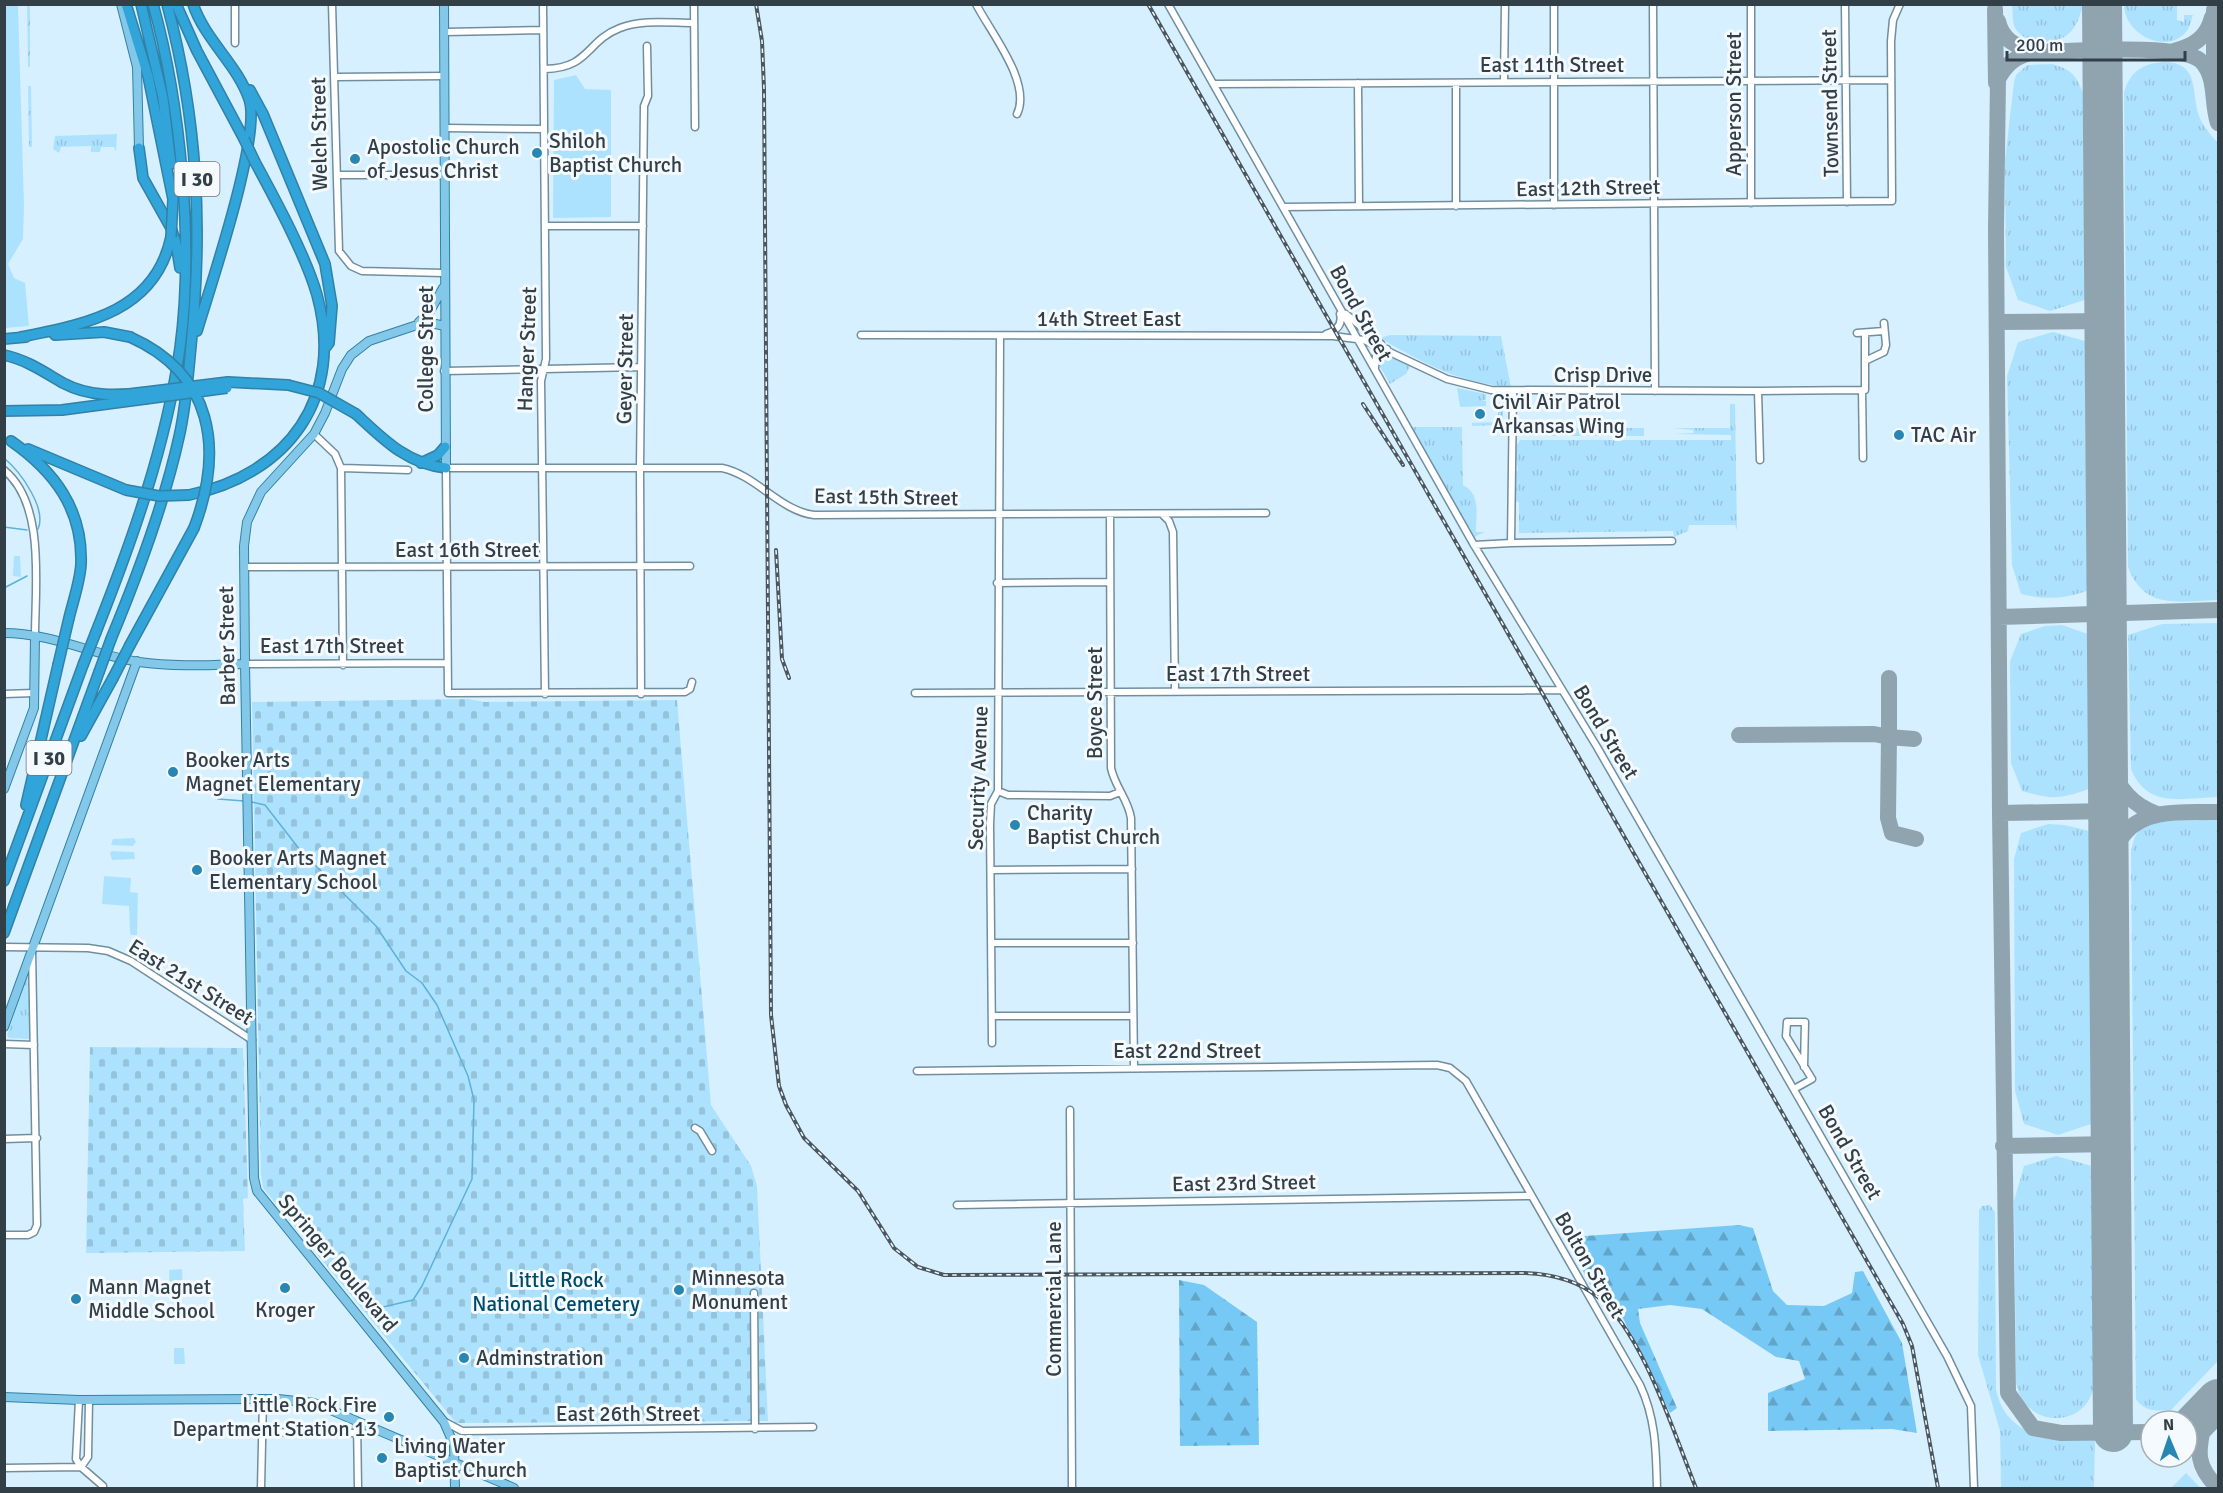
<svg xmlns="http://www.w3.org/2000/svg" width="2223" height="1493" font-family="Signika,sans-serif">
	<defs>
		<pattern id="grass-tufts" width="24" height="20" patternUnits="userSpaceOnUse" patternTransform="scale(1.5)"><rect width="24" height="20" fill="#ade2ff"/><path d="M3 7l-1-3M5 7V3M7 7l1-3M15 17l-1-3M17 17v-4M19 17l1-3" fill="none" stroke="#95c3dc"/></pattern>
		<pattern id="forest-firs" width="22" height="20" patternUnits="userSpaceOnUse" patternTransform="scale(1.5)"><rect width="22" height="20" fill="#77c9f5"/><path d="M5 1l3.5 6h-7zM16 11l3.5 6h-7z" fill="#62a5c8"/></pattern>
		<pattern id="cemetery-stones" width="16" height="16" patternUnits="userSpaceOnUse" patternTransform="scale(1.5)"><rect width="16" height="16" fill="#ade2ff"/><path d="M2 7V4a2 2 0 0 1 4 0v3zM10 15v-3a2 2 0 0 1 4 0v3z" fill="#95c3dc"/></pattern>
	</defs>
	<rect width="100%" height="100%" fill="#d7f0ff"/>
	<path fill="url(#grass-tufts)" d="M27,5H30V67H28Z
		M2083,5C2080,17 2075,31 2064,37C2050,44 2023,43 2015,28C2012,22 2013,12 2012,5Z
		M2124,5H2177V20L2184,22V15H2193C2191,20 2190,28 2186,32C2165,56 2124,33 2124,5Z
		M2168,62C2200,65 2191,94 2199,116C2203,127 2211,135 2218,143V600C2180,601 2144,611 2128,567L2124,93C2130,70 2145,62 2168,62Z
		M2052,64C2071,69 2076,75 2083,93L2085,300L2050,311L2018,300L2006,267L2005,160L2014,82L2016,75L2027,65Z
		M28,86H31L32,147H29Z
		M117,134L116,152L114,147H101L100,152H91V146L61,147L59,153L53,149L55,136Z
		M2053,332L2085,341L2087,591C2062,599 2047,600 2021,594L2012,565L2007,376L2018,342Z
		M1390,335L1501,336L1511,387C1461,384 1423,363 1380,338Z
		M1386,355L1410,366L1406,374L1390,384L1379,365L1380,358Z
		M1457,388L1486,394V400L1480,401H1486V406L1460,407Z
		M1498,403H1503V425L1472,426V423L1498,422Z
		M1730,404H1735L1737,530L1735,525H1689L1688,531L1674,537L1673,531L1519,533V502L1515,501V471H1518L1515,448L1520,440H1731V435L1673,434L1694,433L1693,430L1673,428H1730Z
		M1411,427H1462L1463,485C1481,494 1476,514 1476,532H1485L1474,537Z
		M1519,428H1644V436H1523Z
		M2218,623V797C2182,798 2147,809 2131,769L2128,635L2162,624Z
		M2062,625L2088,634L2089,789C2060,799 2052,800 2022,791L2011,763L2010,661L2021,634L2045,626Z
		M2218,818V1361L2171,1410C2157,1411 2144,1412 2136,1399L2131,853C2132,848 2133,840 2136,835C2150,811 2196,819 2218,818Z
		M2048,824L2064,825L2090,831L2091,1124L2058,1135L2024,1124L2015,1091L2014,859L2021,833Z
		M27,977L30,978V1036L29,1039L9,1038L7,1035Z
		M2056,1156L2092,1166L2094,1385C2087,1431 2022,1428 2016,1382L2014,1201L2024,1166Z
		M1990,1205L1995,1212L1996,1389C2003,1426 2033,1438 2067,1438C2076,1438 2087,1436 2095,1440L2094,1488H2001L2000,1431L1978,1355L1979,1210L1982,1206Z
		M2186,1473L2201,1488H2171Z"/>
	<path fill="url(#forest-firs)" d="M1739,1225L1753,1228L1773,1291L1787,1305L1824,1306L1852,1293L1855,1272L1863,1271L1902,1343L1917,1433L1892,1429L1768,1431V1393L1805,1379L1799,1361L1776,1357L1702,1309L1670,1305L1638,1309L1640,1323L1677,1408L1670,1413L1614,1300L1592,1288L1569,1244L1585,1236Z
		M1179,1280L1204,1285L1257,1322L1259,1445L1180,1446Z"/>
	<path fill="url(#cemetery-stones)" d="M468,699L484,702L677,700L711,1105L751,1166L757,1186L768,1421L456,1423L263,1188L261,1175L252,702Z
		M90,1047L243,1048L248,1198L243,1199L245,1251L86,1253Z"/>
	<path fill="#ade2ff" d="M4,5H18L24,206L23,239L8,264L14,278L25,283L29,326L5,328Z
		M576,75L585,89L611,90V217L553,218L554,80Z
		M14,556H20L21,577L13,576Z
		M134,838L136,842L133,846L111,845L113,839Z
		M112,851L134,852L135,859L112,860L110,853Z
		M104,876L131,878L130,892L138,893L137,935H131L130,932L129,906L102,904Z
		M182,1269L183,1294H170L169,1270Z
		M174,1348H184L185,1364H174Z"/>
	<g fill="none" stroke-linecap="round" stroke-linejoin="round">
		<path stroke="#5db0da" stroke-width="1.5" d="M4,458C21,472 47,509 38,529
			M4,527L27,530
			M4,588L27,576
			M218,799L244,801
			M252,802L265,805L300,850L376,926L406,971L422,983L437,1005L468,1076L474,1100L472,1179L422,1286L413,1300L366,1311"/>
		<path stroke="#90a4b0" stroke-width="16" d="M1995,9L1996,83
			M1998,21C2002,40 2016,46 2033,52
			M2174,51C2193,46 2207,38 2212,17
			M2214,81V10
			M1997,322L2105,321
			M1999,617L2218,610
			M1889,678V737L1914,739
			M1739,735L1874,734L1889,737L1888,818L1892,833L1916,839
			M2108,766C2121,789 2131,805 2157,814
			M2000,813L2109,811
			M2110,862C2114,853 2118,841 2125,833C2147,807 2188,813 2218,812
			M2003,1146L2112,1144
			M2206,1412C2200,1447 2191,1461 2218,1488
			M2151,1432L2061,1433L2033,1428L2008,1393L2000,813L1996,229L1998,79C2007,63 2015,57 2033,52C2063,52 2184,42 2202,62C2217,79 2211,102 2218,123"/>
		<path stroke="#90a4b0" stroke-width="40" d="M2102,4L2113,1432
			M2187,1431L2218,1399"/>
		<g stroke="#718e9f" stroke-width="9">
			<path id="minor" d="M235,4V43
				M332,4L339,251L351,266L362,271L444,273
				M543,4L546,359L541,381L545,694
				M694,4L695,127
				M976,4C991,33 1032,83 1017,114
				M1168,4L1474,545L1597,747L1947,1356L1971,1406L1974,1488
				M1554,4V205
				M1653,4L1655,391
				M1751,4V203
				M1845,4L1847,202
				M445,32L543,30
				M545,69C590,68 586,41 620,28C642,19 670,23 694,23
				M335,77L444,76
				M1504,82L1505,4
				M1358,83L1359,206
				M1456,83V206
				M1214,84L1891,80
				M445,128L544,129
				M337,175H445
				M1283,207L1892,201L1891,41L1893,20L1900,4
				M546,226H643
				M1346,314L1381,344
				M1857,333L1884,331
				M1326,334C1336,331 1343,325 1340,314
				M861,335L1333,336L1364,340L1447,379L1491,390L1758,391L1760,460
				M1865,361L1884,352L1886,345L1884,323
				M1375,368L1376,355L1387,349
				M444,371L641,367
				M1862,390L1863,458
				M1758,391L1865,390V334
				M1513,392L1511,543L1672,541
				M314,434L335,454L341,468L343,665
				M341,468L408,470
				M4,470C46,504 35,587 35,636
				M1110,514L1111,768C1115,787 1128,799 1131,818L1134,1068
				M1162,514L1169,521L1173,532L1175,691
				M1474,545L1511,543
				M244,567L690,566
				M997,583L1110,582
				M245,664L447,663
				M692,682L690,689L685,692L448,693L446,468H722C756,475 780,511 814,515L1266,513
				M915,693L1561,690
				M4,694L34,693
				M641,694L640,467L644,106L648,96L647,46
				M998,791L1008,795L1110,796L1120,792
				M991,870L1132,869
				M992,943H1133
				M4,947L88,948L108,951L131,961L252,1040
				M993,1016H1132
				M992,1043L990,824L991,804L998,791L1000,336
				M4,1044L34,1045
				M917,1071L1437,1065L1450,1068L1466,1081L1640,1385C1656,1419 1656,1451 1657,1488
				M1794,1089L1812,1079L1786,1036L1787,1022H1805L1804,1067
				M1070,1110L1072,1488
				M695,1128L700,1131L712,1151
				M4,1139L37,1138
				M957,1205L1531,1196
				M4,1235H28L34,1232L37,1225L32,950
				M754,1293L755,1429
				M79,1400L76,1459L81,1467L103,1486
				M357,1421L358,1488
				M445,1422L462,1431L813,1427
				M262,1432L357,1433
				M81,1467L88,1457L89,1400
				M4,1468L81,1467
				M261,1488L263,1399"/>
		</g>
		<g stroke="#3281a6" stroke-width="10">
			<path id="major" d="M121,4L137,67L139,148
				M444,4L446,468
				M419,322L429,313L443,288
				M445,326L426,322L369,341L351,355L342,369L325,413L314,434L261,492L247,522L244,546L245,664L254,1178L257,1191L444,1422L454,1445L455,1488
				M4,633C51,633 94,655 139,662C174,667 210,665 245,664
				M4,789L34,708L35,636
				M4,1027L137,661
				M4,1397L79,1400L278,1399L314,1403L514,1488"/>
		</g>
		<g stroke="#3281a6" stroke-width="12">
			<path id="highway" d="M126,4L148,76L173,199
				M141,4L163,98L171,164
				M176,4L197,51L244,139
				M193,4C205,40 237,64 249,99C262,135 210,287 197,331
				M250,90L263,114L325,264L332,306L329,343L326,347
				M139,148L143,178L171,228L176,243L180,268
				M55,335L104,332L130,337
				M21,337C86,324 155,312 171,237
				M4,339L26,337
				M4,355C27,360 44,372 63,383C89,397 118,396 146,392
				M228,382L288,385
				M4,411L62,410L145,399
				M356,414C383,439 407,464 446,468
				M11,441C54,471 83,509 81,564C80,582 73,601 69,618
				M28,449L126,490
				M421,463L438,455L445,447
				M189,495C289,474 345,397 317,295C306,256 275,199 255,162
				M96,632C132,541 166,446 180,348C194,245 181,105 153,4
				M111,639C138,574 164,505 179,437C186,407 188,376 191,346C203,228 198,120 167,4
				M130,645L194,528
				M81,736L113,678
				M26,805L58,665
				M4,881L83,665
				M4,933L99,672"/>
		</g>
		<use href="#minor" stroke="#fff" stroke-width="6"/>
		<use href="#major" stroke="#83c8e8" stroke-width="8"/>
		<use href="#highway" stroke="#31a4d9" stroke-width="9"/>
		<g stroke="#4a5760" stroke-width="4">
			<path id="rail" d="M756,4L762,41L764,89L771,1015L779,1086L786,1105L804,1138L858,1191L894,1248L918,1267L944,1275L1525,1273C1551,1274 1577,1280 1598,1297C1643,1333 1674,1434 1696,1488
				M1148,4L1903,1324L1912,1346L1938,1488
				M1363,404L1403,465
				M776,550L782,659L789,678"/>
		</g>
		<use href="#rail" stroke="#f4fafe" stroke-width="1.5" stroke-dasharray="4.5" stroke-linecap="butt"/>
		<g stroke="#3281a6" stroke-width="12" stroke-linecap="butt">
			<path id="highway-bridge" d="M244,139L255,162
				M171,237L173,199
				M130,337C213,374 224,449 194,528
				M288,385L319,393L356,414
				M146,392L228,382
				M145,399L227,388
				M126,490L159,496L189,495
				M58,665L69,618
				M83,665L96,632
				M99,672L111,639
				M113,678L130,645"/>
		</g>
		<use href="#highway-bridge" stroke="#31a4d9" stroke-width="9"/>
	</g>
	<g fill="#2786b2" stroke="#f4fafe" stroke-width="2">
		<circle cx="537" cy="153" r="6"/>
		<circle cx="355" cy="159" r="6"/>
		<circle cx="1480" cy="414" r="6"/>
		<circle cx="1899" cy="435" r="6"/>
		<circle cx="173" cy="772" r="6"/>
		<circle cx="1015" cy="825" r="6"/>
		<circle cx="197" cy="870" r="6"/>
		<circle cx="285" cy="1288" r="6"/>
		<circle cx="679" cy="1290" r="6"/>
		<circle cx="76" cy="1299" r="6"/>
		<circle cx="464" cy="1358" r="6"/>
		<circle cx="389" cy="1417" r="6"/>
		<circle cx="382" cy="1458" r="6"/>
	</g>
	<g text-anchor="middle" stroke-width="6" stroke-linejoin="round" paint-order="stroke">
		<g fill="#f4fafe" stroke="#6d777d" stroke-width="1.5">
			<rect x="174.5" y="162" width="45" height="34" rx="4.5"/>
			<rect x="26.5" y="741" width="45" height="34" rx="4.5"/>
		</g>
		<g font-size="20" font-weight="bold" fill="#333f46">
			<text x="197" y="186">I 30</text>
			<text x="49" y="765">I 30</text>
		</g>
		<g font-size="21" fill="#333f46" stroke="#f4fafe">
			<text x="1552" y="72">East 11th Street</text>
			<text transform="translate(1830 103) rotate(-91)" y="7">Townsend Street</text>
			<text transform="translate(1734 104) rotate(-90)" y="7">Apperson Street</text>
			<text transform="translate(319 134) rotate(-91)" y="7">Welch Street</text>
			<text transform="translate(1588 188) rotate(-1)" y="7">East 12th Street</text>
			<text transform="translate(1361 313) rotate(61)" y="7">Bond Street</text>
			<text x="1109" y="326">14th Street East</text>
			<text transform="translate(426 349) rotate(-90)" y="7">College Street</text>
			<text transform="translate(527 349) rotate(-88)" y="7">Hanger Street</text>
			<text transform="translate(625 369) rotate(-89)" y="7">Geyer Street</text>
			<text x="1603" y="382">Crisp Drive</text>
			<text transform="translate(886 497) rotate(1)" y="7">East 15th Street</text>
			<text x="467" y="557">East 16th Street</text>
			<text transform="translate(227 646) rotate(-91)" y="7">Barber Street</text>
			<text x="332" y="653">East 17th Street</text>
			<text x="1238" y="681">East 17th Street</text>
			<text transform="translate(1095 703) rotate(-90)" y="7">Boyce Street</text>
			<text transform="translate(1606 732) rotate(59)" y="7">Bond Street</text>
			<text transform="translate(978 778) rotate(-88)" y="7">Security Avenue</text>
			<text transform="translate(191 982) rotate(32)" y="7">East 21st Street</text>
			<text x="1187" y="1058">East 22nd Street</text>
			<text transform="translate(1850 1152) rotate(60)" y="7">Bond Street</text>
			<text transform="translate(1244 1183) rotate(-1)" y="7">East 23rd Street</text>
			<text transform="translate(338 1263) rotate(50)" y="7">Springer Boulevard</text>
			<text transform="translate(1590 1265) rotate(60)" y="7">Bolton Street</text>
			<text transform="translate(1054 1299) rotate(-90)" y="7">Commercial Lane</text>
			<text x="628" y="1421">East 26th Street</text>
		</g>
		<g font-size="21" fill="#333f46" stroke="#f4fafe" text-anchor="start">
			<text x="549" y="148">Shiloh<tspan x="549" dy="24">Baptist Church</tspan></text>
			<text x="367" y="154">Apostolic Church<tspan x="367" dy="24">of Jesus Christ</tspan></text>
			<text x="1492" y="409">Civil Air Patrol<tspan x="1492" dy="24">Arkansas Wing</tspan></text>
			<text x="1911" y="442">TAC Air</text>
			<text x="185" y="767">Booker Arts<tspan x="185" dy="24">Magnet Elementary</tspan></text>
			<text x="1027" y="820">Charity<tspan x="1027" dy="24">Baptist Church</tspan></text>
			<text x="209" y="865">Booker Arts Magnet<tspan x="209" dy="24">Elementary School</tspan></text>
			<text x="691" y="1285">Minnesota<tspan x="691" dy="24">Monument</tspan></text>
			<text x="88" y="1294">Mann Magnet<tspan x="88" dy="24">Middle School</tspan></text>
			<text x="285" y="1317" text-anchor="middle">Kroger</text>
			<text x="476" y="1365">Adminstration</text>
			<text x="377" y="1412" text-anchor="end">Little Rock Fire<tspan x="377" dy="24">Department Station 13</tspan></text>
			<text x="394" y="1453">Living Water<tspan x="394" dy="24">Baptist Church</tspan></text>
		</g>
		<g font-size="21" fill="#014a67" stroke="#f4fafe">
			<text x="556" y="1287">Little Rock<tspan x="556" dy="24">National Cemetery</tspan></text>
		</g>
	</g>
	<rect width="2223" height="1493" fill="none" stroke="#333f46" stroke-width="12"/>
	<g transform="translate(2169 1439) rotate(358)"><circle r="28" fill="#f4fafe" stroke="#a7afb4" stroke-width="1.5"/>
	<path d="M0-4.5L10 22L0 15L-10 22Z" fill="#2786b2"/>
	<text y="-9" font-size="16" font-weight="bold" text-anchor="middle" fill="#333f46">N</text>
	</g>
	<path d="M2007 51v9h178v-9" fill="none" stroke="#333f46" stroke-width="3"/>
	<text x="2016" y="51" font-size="18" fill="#333f46" stroke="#f4fafe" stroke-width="4.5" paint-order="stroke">200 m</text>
</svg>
